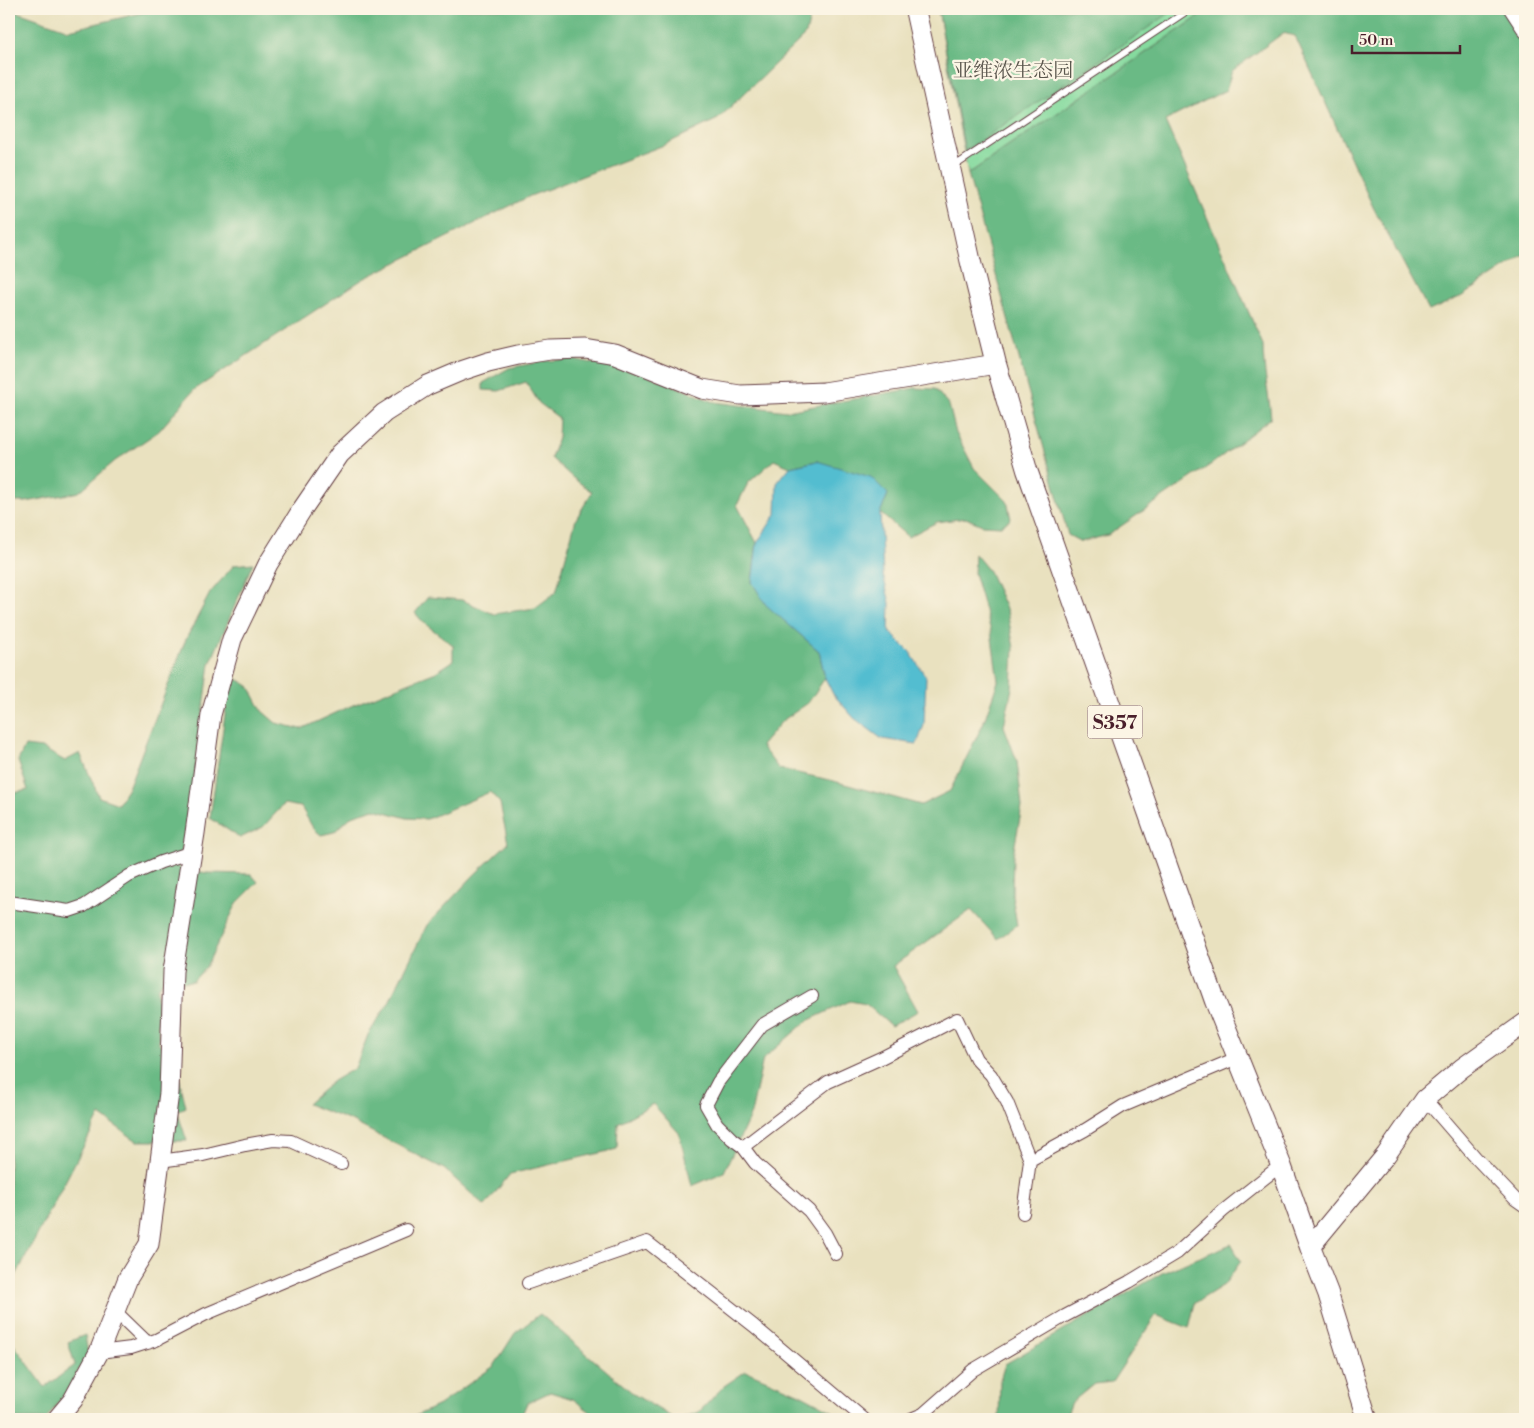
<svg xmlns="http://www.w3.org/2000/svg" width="1534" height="1428" font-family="'Libre Bodoni','Noto Serif SC',serif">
	<rect width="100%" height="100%" fill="#fcf5e5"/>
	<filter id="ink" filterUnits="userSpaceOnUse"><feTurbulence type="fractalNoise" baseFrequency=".02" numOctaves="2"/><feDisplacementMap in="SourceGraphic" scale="10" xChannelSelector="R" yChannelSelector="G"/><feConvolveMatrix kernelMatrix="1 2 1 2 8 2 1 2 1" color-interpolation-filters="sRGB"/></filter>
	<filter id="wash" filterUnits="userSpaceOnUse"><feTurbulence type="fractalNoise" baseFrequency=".0096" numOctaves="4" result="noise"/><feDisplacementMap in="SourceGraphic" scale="20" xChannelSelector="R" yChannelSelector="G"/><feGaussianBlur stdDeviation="1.12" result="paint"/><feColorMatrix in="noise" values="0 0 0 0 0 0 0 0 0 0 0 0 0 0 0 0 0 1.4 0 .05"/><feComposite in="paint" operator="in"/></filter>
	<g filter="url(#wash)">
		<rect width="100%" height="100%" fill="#e9e1bf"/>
		<path fill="#84da9e" stroke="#677c64" d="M938,9H1210L968,174Z"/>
		<path fill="#6bba85" stroke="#5a6c58" d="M9,9L69,30L158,9H812L806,34L718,119L664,145L530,196L363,279L194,390L159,431L115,461L79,492L26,502H9Z
			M938,9H1176L965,151Z
			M1210,9H1504L1525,40V255L1462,296L1429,311L1373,207L1295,36L1283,33L1232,71L1226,90L1165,121L1263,345C1263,370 1269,394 1271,418L1213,463L1108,535L1081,542L1068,535L968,174Z
			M572,359L643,373L714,402L787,411L915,388L935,389L949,405L956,433L974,468L1007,501L1011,519L1001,526L982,525L966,518L937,522L908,537L880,513L888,494L817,461L790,467L774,460L748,483L737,505L757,543L752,582L795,630L819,651L825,678L808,703L782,721L761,746L779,769L830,780L921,805L950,791L983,724L998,681L991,631L974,573L975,554L989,571L1007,611L1014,648L1012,688L1004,726L1017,761L1022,807L1013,855L1012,895L1017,925L998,939L971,910L893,966L918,1011L891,1026L866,1004L850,1001L807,1021L763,1059L751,1114L724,1172L692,1186L679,1133L653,1104L618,1123L617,1149L510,1174L485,1206L444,1169L351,1121L307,1104L333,1081L355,1068L368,1035L389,1002L427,925L474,875L508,843L500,803L490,792L427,819L407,818L374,809L352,816L334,832L321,835L313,828L301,807L284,804L263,827L240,838L210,818L229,687L237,679L249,686L262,711L276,723L301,729L353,705L436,672L453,661V645L424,623L415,613L428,597L462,600L494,614L535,608L556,592L576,519L592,492L573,478L551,458L558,438L559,418L539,403L526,382L499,391L483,390V383L509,368L545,361Z
			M253,563L210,664L191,800L179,868L207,873L251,874L258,882L237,903L206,967L193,981L161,983L157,989L159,1043L177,1064L179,1077L186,1107L177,1111L187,1141H137L100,1115L9,1289V794L28,790L18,761L25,746L42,748L65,761L80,753L99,797L118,804L128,788L186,639L210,593L234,565Z
			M1231,1244L1241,1261L1224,1285L1195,1303L1189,1328L1156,1315L1112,1382L1094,1384L1072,1402L1065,1419H999L1000,1380L1005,1364L1162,1273Z
			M540,1314L635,1395L675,1419H600L573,1399L550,1392L527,1403L520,1419H409L439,1405L494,1366L515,1333Z
			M85,1335L88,1354L67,1391L46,1419H9V1338L45,1387L75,1365L68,1342Z
			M746,1371L800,1394L841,1416L844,1419H679L699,1412L724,1386Z"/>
		<path fill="#53bdd0" stroke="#4e6e7e" d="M817,461L871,477L888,494L880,513L883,575L890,603L889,631L910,652L926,677L924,725L917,744L882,739L854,718L833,694L825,678L819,651L766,605L752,582L757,543L776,514L777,483L790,467Z"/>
	</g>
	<g filter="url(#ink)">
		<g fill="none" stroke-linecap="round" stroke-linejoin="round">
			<g stroke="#623c41" stroke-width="8">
				<path id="lane" d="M953,167L1190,9"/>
			</g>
			<g stroke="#623c41" stroke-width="14">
				<path id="street" d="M1510,9L1525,32
					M9,902L69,911L84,906L129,876L161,862L192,852
					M812,996L762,1025L718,1082L706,1105L717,1124L732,1139L743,1147L755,1163L809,1211L825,1233L836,1254
					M1425,1099L1476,1158L1515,1199L1525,1206
					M743,1147L828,1082L881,1058L957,1019L976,1059L991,1075L1007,1102L1030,1160L1023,1213
					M1030,1160L1085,1130L1123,1106L1237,1058
					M160,1161L203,1155L245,1145L273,1140L291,1141L341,1164
					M528,1283L647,1242L754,1326L864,1419
					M115,1311L148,1343
					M99,1352L131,1348L156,1340L206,1314L406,1230
					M911,1419L923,1414L973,1370L1065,1316L1129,1282L1177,1253L1223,1211L1281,1165"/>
			</g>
			<g stroke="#623c41" stroke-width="21">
				<path id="secondary" d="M1310,1247L1386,1155L1425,1099L1462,1068L1525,1023
					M57,1419L73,1400L99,1352L128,1278L149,1244L169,1093L173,971L195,833L211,715L232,639L268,564L303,508L340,454L384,413L428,385L461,371L488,362L518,355L550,350L585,349L615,354L702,389L740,395L824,392L996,364"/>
			</g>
			<g stroke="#623c41" stroke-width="22">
				<path id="primary" d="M915,9L970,259L996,364L1027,470L1215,1001L1281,1165L1310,1247L1328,1293L1367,1419"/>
			</g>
			<use href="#lane" stroke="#fff" stroke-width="6"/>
			<use href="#street" stroke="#fff" stroke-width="12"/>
			<use href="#secondary" stroke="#fff" stroke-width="19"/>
			<use href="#primary" stroke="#fff" stroke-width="20"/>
		</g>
	</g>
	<g text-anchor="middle" stroke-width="4.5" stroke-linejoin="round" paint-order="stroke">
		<rect fill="#fcf5e5" stroke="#7f5f63" stroke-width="1" x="1087.5" y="705.5" width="55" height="33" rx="4"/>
		<g font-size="19" font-weight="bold" fill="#4a1f2b">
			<text x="1115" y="729">S357</text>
		</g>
		<g font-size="20" fill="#5b574e" stroke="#fcf5e5">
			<text x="1013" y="77">亚维浓生态园</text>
		</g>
	</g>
	<rect width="1534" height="1428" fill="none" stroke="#fcf5e5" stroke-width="30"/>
	<path d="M1352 45v8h108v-8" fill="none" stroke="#4a1f2b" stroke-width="2.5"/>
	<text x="1359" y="45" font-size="15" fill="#4a1f2b" stroke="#fcf5e5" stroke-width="4" paint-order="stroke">50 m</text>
</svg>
